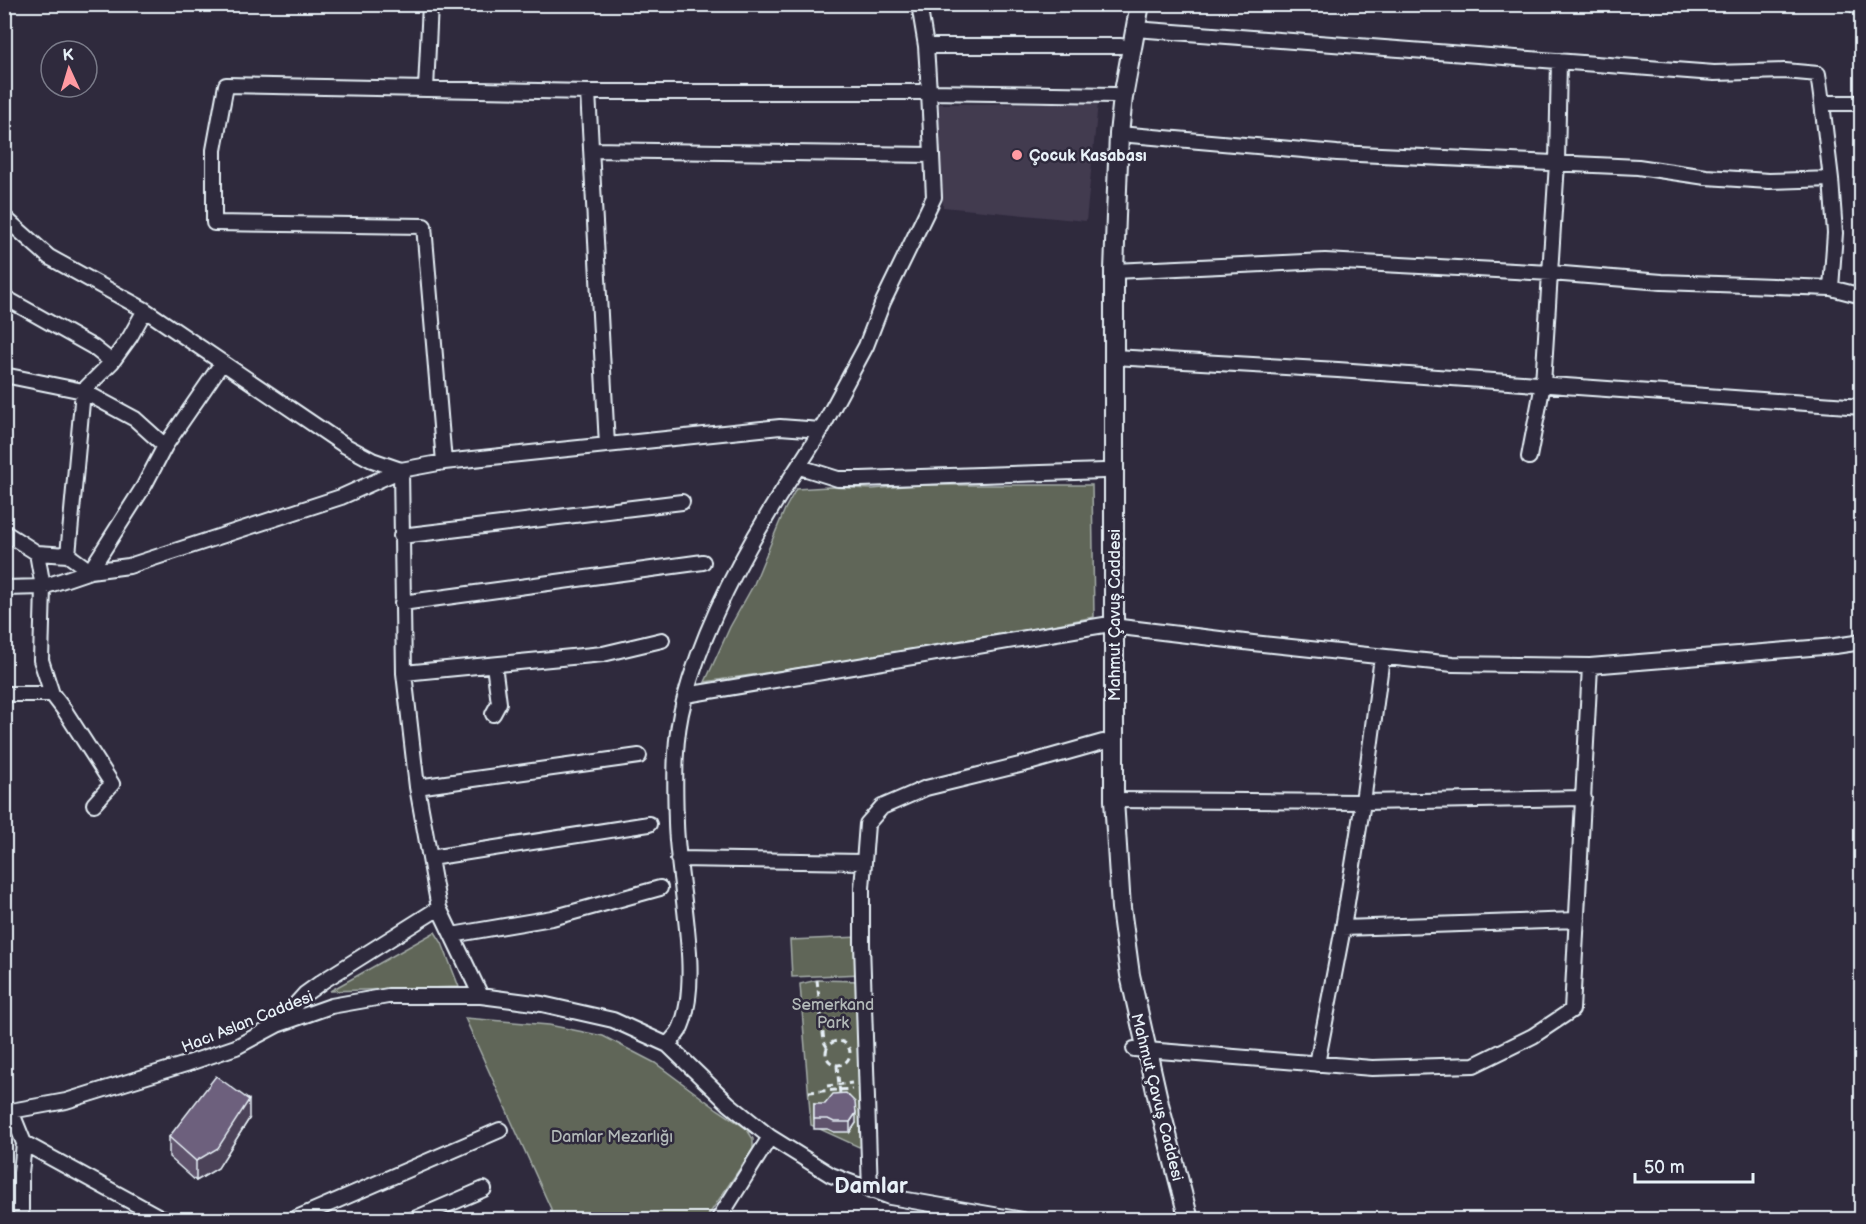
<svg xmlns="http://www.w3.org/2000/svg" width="1866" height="1224" font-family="'Balsamiq Sans',sans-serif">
	<rect width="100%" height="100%" fill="#2f2a3d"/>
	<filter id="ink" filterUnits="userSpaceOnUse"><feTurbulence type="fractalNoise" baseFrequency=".0167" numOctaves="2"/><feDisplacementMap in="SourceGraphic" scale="12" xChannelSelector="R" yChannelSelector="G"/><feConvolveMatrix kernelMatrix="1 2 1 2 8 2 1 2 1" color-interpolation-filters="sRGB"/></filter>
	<g filter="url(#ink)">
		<path fill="#423a50" d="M1098,103L1086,221L943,207L939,104Z"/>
		<path fill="#606659" stroke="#a4aca8" stroke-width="1.5" d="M914,485H1092L1094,617L937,647L705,682L730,627L754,584L785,509L796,489L828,487L873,489Z
			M435,932L442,943L459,987L330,991Z
			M860,937L862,974L792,977L790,940Z
			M817,980L861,981L867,1142L859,1147L811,1125L800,984Z
			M465,1018L549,1025L603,1036L655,1063L717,1109L746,1128L753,1139V1149L706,1219H551V1209Z"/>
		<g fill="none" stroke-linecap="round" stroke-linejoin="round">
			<g stroke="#e8f1f8" stroke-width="18">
				<path id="minor" d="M1853,4L1862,9
					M1135,29L1714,73L1785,71L1818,74L1822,103H1862
					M926,46H1121
					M426,89L430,4
					M588,92L607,445
					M1822,103L1831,179L1835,233L1831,288
					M1119,134L1337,153L1638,167L1706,177L1769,181L1831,179
					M591,150L932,155
					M4,217L49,257L145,310L130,337L112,362L83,391L68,555
					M1114,271L1325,261L1551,273L1662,282L1831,288L1862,296
					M4,297L93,347L112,362
					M145,310L344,445L372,460L401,470
					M1114,357L1338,370L1862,407
					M4,375L83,391L135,419L165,446L144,486L90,571L68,555L37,553L4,532
					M165,446L222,363
					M1529,457L1543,384L1557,163L1559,61
					M444,462L424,226L214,223V150L226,85L588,92H929L926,46L919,4
					M800,467L838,479H861L1104,471
					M401,536L682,502
					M37,553L43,587L41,660L52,694L65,711L112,784L94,804
					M4,588L43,587L90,571L129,566L341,497L401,470
					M402,603L703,562
					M1382,657L1363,802L1584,798
					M404,673L603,654L662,640
					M4,694H52
					M686,695L1104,625L1253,643L1453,664L1590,666L1835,646L1862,642
					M493,714L499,703L494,665
					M417,787L639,756
					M1114,800L1363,802L1343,928L1317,1064
					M430,858L649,824
					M678,859L863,862
					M1343,928L1577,920
					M452,935L552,918L660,888
					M481,996L439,908L417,787L404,673L401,470L444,462L780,427L821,430L866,346L883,302L934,197L929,92L1114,95
					M279,1023L305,994L323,981L439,908
					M668,1045C671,1040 676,1036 679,1031C704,983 677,879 676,823C675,783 673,741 684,701C702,634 734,570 770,511C786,484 805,458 821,430
					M1134,1049L1372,1068L1474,1065L1533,1036L1572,1010L1590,666
					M4,1108L11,1111L66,1101L186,1064L236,1047L277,1025L331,1006L388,996H481L542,1004L613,1020L668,1045L729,1104L770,1137L831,1175L890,1197L1023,1220
					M11,1111L24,1143L21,1173V1220
					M24,1143L165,1220
					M870,1191L862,944V888L867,824L882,807L926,788L1032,762L1103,742
					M292,1220L500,1130
					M412,1220L484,1189
					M718,1220L770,1137"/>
			</g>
			<g stroke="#e8f1f8" stroke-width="22">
				<path id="secondary" d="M1140,4L1123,97L1119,134L1114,271V800L1121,908L1130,975L1159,1104L1189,1220"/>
			</g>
			<path stroke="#e8f1f8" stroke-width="3" stroke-dasharray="6 4.5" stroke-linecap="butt" d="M817,980L824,1042L827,1047
				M802,1009L849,1007
				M822,1021L841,1019
				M826 1053a12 12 0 1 1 24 0a12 12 0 1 1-24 0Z
				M837,1066L840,1094
				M827,1086L852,1083
				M809,1092L852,1089"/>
			<use href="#minor" stroke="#2f2a3d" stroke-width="14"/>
			<use href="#secondary" stroke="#2f2a3d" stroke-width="18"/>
		</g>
		<path fill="#5e536c" stroke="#e8f1f8" stroke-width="1.5" d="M814,1104L856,1123L850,1132H834L828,1129H814Z
			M249,1119L218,1168L196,1181L169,1157V1137Z"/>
		<path fill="#4c4358" stroke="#e8f1f8" stroke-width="1.5" d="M249,1100V1119L218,1168L196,1181V1161Z
			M856,1113V1123L850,1132V1122Z"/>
		<path fill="#6d607d" stroke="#e8f1f8" stroke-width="1.5" d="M216,1076L249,1100L218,1148L196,1161L169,1137Z
			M846,1093L855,1102L856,1113L850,1122H834L828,1119H814V1104H825L833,1094Z"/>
	</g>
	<circle fill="#ff9aa2" stroke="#2f2a3d" stroke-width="2" cx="1017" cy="155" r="6"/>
	<g text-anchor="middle" stroke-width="5" stroke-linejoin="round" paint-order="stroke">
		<g font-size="16" font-weight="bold" fill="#e8f1f8" stroke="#2f2a3d" text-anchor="start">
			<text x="1029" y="161">Çocuk Kasabası</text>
		</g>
		<g font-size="16" fill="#e8f1f8" stroke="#2f2a3d">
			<text transform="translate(1114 615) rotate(-90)" y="6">Mahmut Çavuş Caddesi</text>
			<text transform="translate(247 1021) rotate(-22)" y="6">Hacı Aslan Caddesi</text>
			<text transform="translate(1158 1097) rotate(76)" y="6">Mahmut Çavuş Caddesi</text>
		</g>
		<g font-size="16" fill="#b2b9b8" stroke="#2f2a3d">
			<text x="833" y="1010">Semerkand<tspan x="833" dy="18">Park</tspan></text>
			<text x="612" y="1142">Damlar Mezarlığı</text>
		</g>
		<g font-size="22" font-weight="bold" fill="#e8f1f8" stroke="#2f2a3d">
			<text x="871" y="1193">Damlar</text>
		</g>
	</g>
	<rect width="1866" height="1224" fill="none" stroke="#2f2a3d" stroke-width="24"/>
	<rect x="12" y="12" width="1842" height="1200" fill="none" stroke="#e8f1f8" stroke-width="2" filter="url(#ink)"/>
	<g transform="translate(69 69) rotate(356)"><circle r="28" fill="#2f2a3d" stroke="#797a88" stroke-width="1.5"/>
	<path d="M0-4.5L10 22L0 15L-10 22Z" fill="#ff9aa2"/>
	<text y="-9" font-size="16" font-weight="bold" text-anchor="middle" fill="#e8f1f8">K</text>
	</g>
	<path d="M1635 1173v9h118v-9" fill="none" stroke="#e8f1f8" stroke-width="3"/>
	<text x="1644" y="1173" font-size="18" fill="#e8f1f8" stroke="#2f2a3d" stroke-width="4.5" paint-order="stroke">50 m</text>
</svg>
